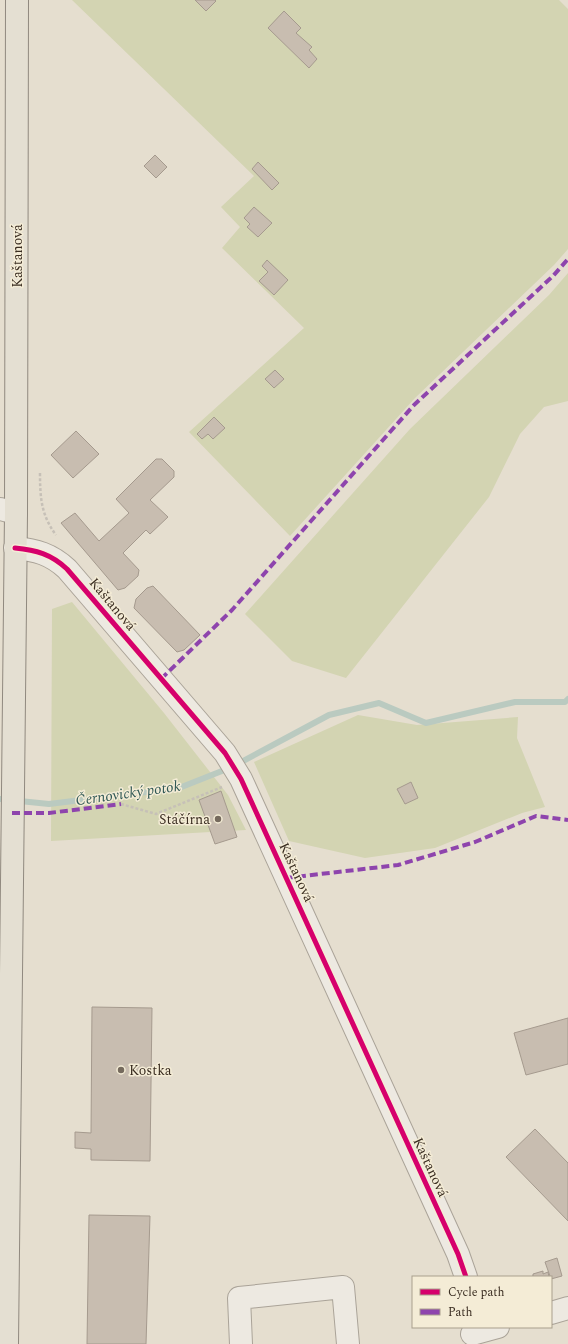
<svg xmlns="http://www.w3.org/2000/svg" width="568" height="1344" font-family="Spectral,serif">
	<rect width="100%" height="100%" fill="#e5decf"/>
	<path fill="#d3d4b2" d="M72,0H559L568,9V249L554,265L415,398L290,536L189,432L304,328L222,248L240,227L221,207L254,176Z
		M568,273V401L544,407L520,434L489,497L346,678L292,661L245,614L410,429L549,295Z
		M72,602L164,713L228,795L246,830L51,841L52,609Z
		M358,715L417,725L518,717L517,738L545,807L522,813L435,848L365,858L289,841L254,762Z"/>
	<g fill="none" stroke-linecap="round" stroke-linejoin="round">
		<path stroke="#bacac0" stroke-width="6" d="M0,799L49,804L179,788L232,767L329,715L379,703L426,723L515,702H565L568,699"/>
	</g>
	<path fill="#c8bdb0" stroke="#a59a8e" d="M195,0H215L216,1L206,11Z
		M284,11L301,28L296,33L312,47L309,50L317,59L309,68L268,28Z
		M155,155L167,167L156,178L144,166Z
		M258,162L279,183L272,190L252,169Z
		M254,207L272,223L258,237L247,227L250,224L244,218Z
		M267,260L288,280L274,295L259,281L268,272L262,266Z
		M275,370L284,379L274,388L265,379Z
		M214,417L225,428L213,439L208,434L202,439L197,434Z
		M76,431L99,454L73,478L51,455Z
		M156,459H162L174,471V477L150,500L168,517L150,534L146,530L123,553L139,570L138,576L125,588L118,590L61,523L75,513L99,541L129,513L116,499Z
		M153,586L200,635L184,650L177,652L134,608L136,599L147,588Z
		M411,782L418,798L405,804L397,789Z
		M221,791L237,837L215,844L199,800Z
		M92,1007L152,1008L150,1161L91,1160V1149L75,1148V1132L91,1133Z
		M568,1018V1064L526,1075L514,1033Z
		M535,1129L568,1163V1221L506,1157Z
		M89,1215L150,1216L146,1344H87Z
		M557,1258L562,1276L551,1279L545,1262Z
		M543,1271V1274L548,1272L549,1277H530L533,1276V1274Z"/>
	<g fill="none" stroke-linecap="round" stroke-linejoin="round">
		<g stroke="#aaa398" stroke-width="24">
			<path id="minor" d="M0,509L16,513
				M15,548C36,550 51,554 67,569L225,753L241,779L458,1254L466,1277
				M551,1313L568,1308
				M472,1334L498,1327
				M241,1344L239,1298L343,1287L348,1344"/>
		</g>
		<g stroke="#90897f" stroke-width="24">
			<path id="major" d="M7,1344L16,513L17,0"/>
		</g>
		<path stroke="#c6c0b7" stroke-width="2.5" stroke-dasharray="3 2" stroke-linecap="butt" d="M40,473C40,497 41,515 56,535
			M121,804L156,814L222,787"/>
		<use href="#minor" stroke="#ede9e1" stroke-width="22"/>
		<use href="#major" stroke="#e4dfd2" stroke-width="22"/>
		<path stroke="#8e44ad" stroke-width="4" stroke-dasharray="8 4" stroke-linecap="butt" d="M161,679L232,610L414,405L553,276L568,259
			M12,813H49L121,804
			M286,878L398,865L475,842L536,816L568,820"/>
		<g stroke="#f4ecd6" stroke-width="8">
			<path id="cycleway" d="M15,548C36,550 51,554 67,569L225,753L241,779L458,1254L466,1277"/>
		</g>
		<use href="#cycleway" stroke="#d6006c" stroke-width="5"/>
	</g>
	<g fill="#756a5d" stroke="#f4ecd6" stroke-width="1.5">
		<circle cx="218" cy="819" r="4"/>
		<circle cx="121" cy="1070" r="4"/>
	</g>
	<g text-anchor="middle" stroke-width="3" stroke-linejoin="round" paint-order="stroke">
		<g font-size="14" fill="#392c20" stroke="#f4ecd6">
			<text transform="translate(17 256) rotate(-90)" y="5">Kaštanová</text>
			<text transform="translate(113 604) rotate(50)" y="5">Kaštanová</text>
			<text transform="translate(297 872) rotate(65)" y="5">Kaštanová</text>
			<text transform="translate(431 1167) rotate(65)" y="5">Kaštanová</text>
		</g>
		<g font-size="14" fill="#392c20" stroke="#f4ecd6" text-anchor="end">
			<text x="210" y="824">Stáčírna</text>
			<text x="129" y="1075" text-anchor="start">Kostka</text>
		</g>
		<g font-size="15" font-style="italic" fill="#305855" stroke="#f4ecd6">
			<text transform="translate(128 793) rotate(-8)" y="5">Černovický potok</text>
		</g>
	</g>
	<rect x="412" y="1276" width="140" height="52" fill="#f4ecd6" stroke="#a99f8d"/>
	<rect x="420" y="1289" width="20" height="6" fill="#d6006c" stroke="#a99f8d"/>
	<text x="448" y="1296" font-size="12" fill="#392c20">Cycle path</text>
	<rect x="420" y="1309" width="20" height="6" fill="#8e44ad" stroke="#a99f8d"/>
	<text x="448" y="1316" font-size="12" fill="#392c20">Path</text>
</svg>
